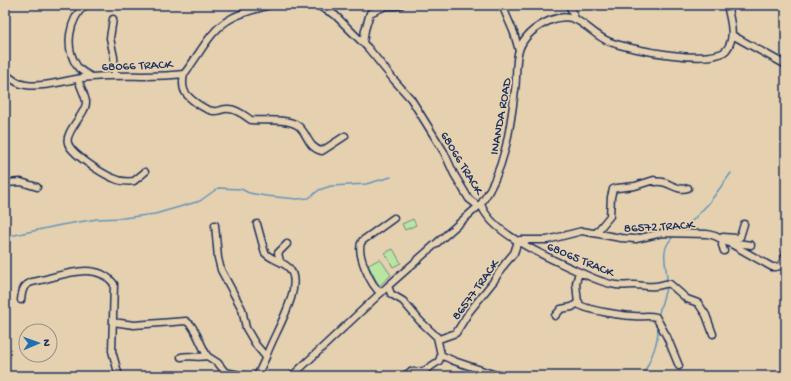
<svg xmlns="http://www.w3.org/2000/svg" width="791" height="381" font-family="'Gochi Hand',sans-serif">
	<rect width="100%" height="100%" fill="#e5d1b0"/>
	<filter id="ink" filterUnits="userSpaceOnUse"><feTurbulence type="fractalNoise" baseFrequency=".025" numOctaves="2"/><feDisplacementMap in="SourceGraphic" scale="8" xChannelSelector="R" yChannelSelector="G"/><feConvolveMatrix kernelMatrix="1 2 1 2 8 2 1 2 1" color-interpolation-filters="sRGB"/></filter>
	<g filter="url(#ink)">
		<path fill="#b9e5a2" stroke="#6a8a80" d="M413,219L416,225L405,230L402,224Z
			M393,249L401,263L393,267L385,253Z
			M380,259L391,275L379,286L368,265Z"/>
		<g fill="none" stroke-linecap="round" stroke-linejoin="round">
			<path stroke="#6595ba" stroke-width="1.5" d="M680,231L693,220L709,203L731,173
				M5,237L61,225L97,219L123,218L155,214L200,201L218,188L241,189L249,193L266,196L297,199L309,198L319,190L331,186L366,184L391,177
				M667,281C667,262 658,250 675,235
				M658,316L667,285
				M643,376C650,359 659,344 658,326"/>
			<g stroke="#1b2f5e" stroke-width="9">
				<path id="minor" d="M85,5C69,20 64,47 77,66C80,71 87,74 92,77
					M317,5L335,15L368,48L394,80L411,99L444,152L454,174L469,199L478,206
					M502,5L514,33L519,51
					M569,5L575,18
					M113,19L110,38L114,57L115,76
					M732,35L786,65
					M363,43L365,30L370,13L386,6H396L401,5
					M5,73C11,79 17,84 26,85C48,88 70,78 92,77C123,74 153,78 184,74C199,56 210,29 232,18C243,12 257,9 270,5
					M184,74C183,79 182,87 185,92C190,100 205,110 213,111C219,112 223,108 229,109C237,109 245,116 251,120C263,121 286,118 297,125C308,132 307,148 322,151L345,136
					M78,79C80,86 85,95 86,102C87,113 64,132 68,143C71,154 103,174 113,178C119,181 128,182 134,181L145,172
					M5,183L21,182L37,187
					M481,204C490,233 547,257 573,269C586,275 601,283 616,285C622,286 628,285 634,285C641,285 648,287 655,286C661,286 664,283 670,284L687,299L698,303L706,315L713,334
					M257,224L265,253C272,260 282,261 289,268C306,287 272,336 266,357
					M215,225L218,258L221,270L242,309L246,328L256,345L266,357L257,376
					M596,233L610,216L611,197L613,189L617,188L635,186L654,180L655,182C668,179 675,192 688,188
					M723,237L736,238L740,237L744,224
					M724,251L722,245L723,241L751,245
					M280,261L278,253L287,244
					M579,272L576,283L578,304C586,310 623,316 634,316C641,317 649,315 656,317L667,337L679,366
					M388,286L391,294L403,301L420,321L437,337L441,355L439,361L424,371L410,372L404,376
					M381,293C371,286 355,252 362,241L394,218
					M21,300C22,291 23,285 32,282C57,278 95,258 114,284L112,351L119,376
					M555,316L561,309L572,307L579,302
					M113,322L134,325L186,321L191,325L195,331L207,356L218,363L225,372L245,376
					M439,339L456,333L469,312L493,282L504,265L514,253L518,241L520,240H547L582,231L621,238L636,239L662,233L707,234L715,236L733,245L772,267C782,268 782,263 786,254
					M441,355L454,361L499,376
					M181,357C191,355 198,358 207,356
					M292,376L388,286L481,204C505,170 510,130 515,90C517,77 515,62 519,50C524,35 537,26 551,20C579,9 587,33 610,42C629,49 715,67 727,49C736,37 730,19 727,5"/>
			</g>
			<use href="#minor" stroke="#e5d1b0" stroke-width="6"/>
		</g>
	</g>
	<g text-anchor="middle" stroke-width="3.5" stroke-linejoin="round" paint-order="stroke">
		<g font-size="13" fill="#1b2f5e" stroke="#e5d1b0">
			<text transform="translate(137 64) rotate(-2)" y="5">68066 TRACK</text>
			<text transform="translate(499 116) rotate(-80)" y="5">INANDA ROAD</text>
			<text transform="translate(463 162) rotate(59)" y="5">68066 TRACK</text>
			<text transform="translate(659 225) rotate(-3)" y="5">86572 TRACK</text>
			<text transform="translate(581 258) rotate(23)" y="5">68065 TRACK</text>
			<text transform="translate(474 289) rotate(-54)" y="5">86577 TRACK</text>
		</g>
	</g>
	<rect width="791" height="381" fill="none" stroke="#e5d1b0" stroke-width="20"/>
	<rect x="10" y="10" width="771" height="361" fill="none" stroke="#1b2f5e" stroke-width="1.5" filter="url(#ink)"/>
	<g transform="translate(38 343) rotate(88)"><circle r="19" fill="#e5d1b0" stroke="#94908f"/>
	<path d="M0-3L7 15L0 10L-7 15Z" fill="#1f6fb2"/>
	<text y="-6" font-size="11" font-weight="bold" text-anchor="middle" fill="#1b2f5e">N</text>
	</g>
</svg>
